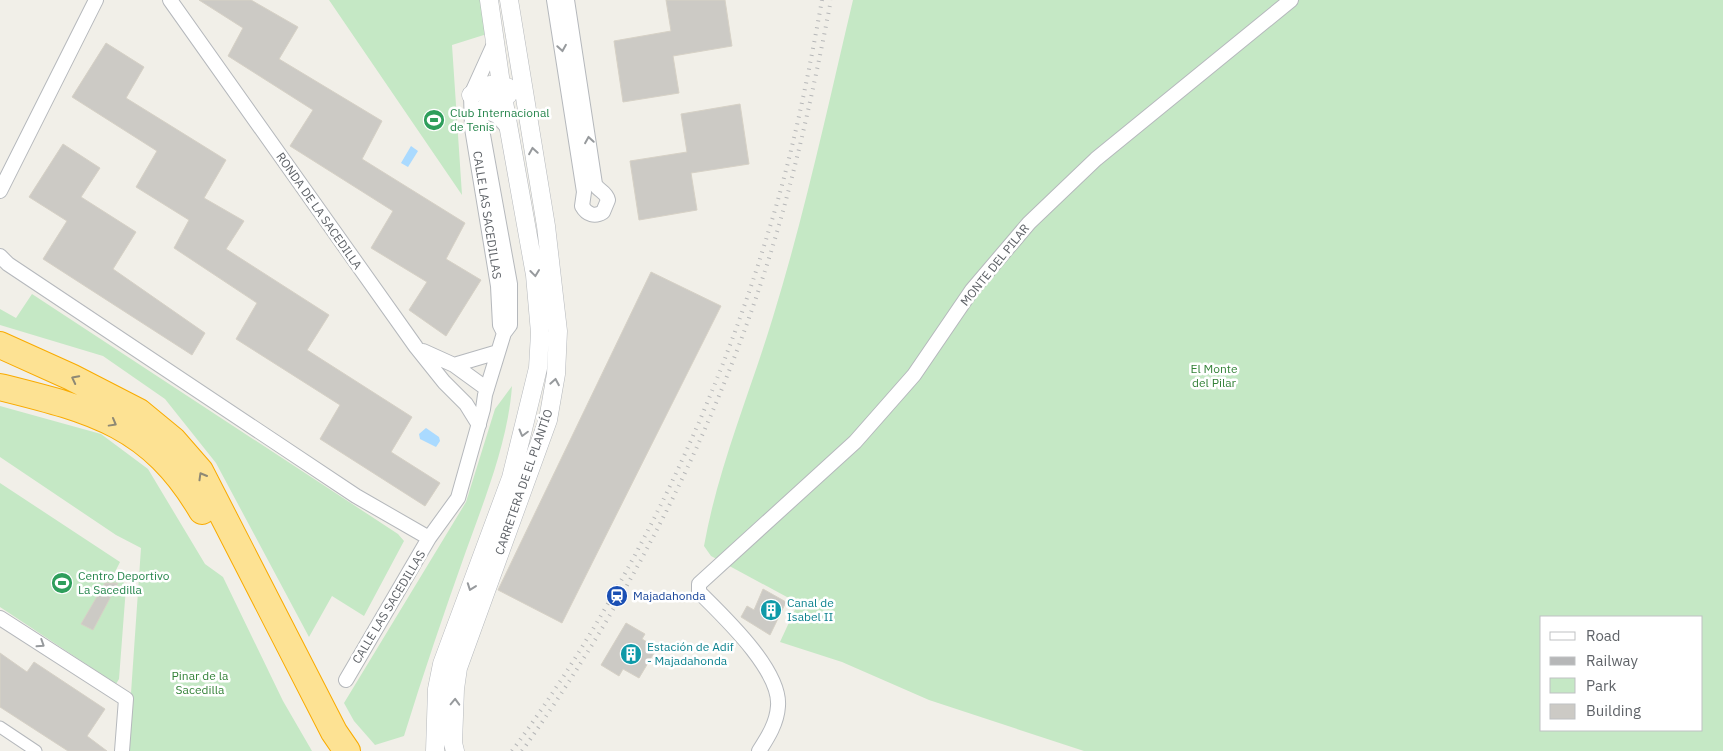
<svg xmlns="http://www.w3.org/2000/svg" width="1723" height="751" font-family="'IBM Plex Sans',sans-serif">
	<rect width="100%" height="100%" fill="#f1efe8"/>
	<path fill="#c5e8c5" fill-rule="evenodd" d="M329,0H481L487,34L452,45L462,195Z
		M853,0H1723V751H1084L929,700L842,662L780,642L798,603L711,556L704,546C718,467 750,393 773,317C805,213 828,106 853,0ZM1542,617H1702V730H1542Z
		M32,294L398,534L404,541L364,616L332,596L309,637L216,463L165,399L103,356L0,325V309L16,318Z
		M512,386C508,442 485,498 466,551C444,613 423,674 404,736L375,745L354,721L344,703L466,502L495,409Z
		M0,406L101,434L148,469L205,564L223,577L283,701L312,751H127L141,548L116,535L0,457Z
		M0,483L120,562L114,574L122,580L126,587L119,679L116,684L0,607Z"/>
	<path fill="#aadaff" d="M411,146L418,151L408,167L401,163Z
		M426,428L439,437L440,441L436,447L420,439L419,434Z"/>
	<path fill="#cccac5" stroke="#d6d1c6" d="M199,0H251L298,27L279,59L382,121L362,159L465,223L446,259L481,280L446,336L409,310L427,282L371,248L393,211L290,146L313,110L228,56L243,28Z
		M666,0H725L732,46L673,56L679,93L623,102L614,41L671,31Z
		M106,43L144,67L126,98L226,160L204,198L244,221L226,249L329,315L307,350L412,417L391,452L440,483L425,506L320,439L340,405L236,339L257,303L174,248L189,220L136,187L157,151L72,97Z
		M740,104L749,164L691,173L697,210L639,220L630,161L687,152L681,114Z
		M63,144L100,168L81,197L136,232L113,269L205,333L192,355L43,259L67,221L29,197Z
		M651,272L721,306L562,623L498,590Z
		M105,583H118L93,630L81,624Z
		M763,589L786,602L770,635L741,617L747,606L754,610Z
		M626,623L645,634L642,639L657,648L639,678L623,669L619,676L601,665Z
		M0,653L27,672L34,662L105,709L87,736L107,751H68L0,707Z"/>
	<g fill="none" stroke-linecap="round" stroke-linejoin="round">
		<g stroke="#b5b8bc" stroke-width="13">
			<path id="pedestrian" d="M0,727L36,751"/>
		</g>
		<g stroke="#b5b8bc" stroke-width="16">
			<path id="minor" d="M170,0L416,347L444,382L466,404L479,425
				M554,0L584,192L582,206C587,215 595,217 603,212L608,200C606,191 598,191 595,184L567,0
				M495,42L471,95L472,128L498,286L500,325L504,333
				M0,191L96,0
				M0,256L8,264L356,496L429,538
				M423,351L454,365L498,352
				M454,365L487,389
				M0,618L126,699L122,751
				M346,680L429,538L458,498L483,409L485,395L504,333L510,325V284L481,124L482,110L497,116L510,130
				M759,751C768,737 777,723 778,706C781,670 723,616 699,592V584L855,442L914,375L972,290L1029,223L1096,159L1291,0"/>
		</g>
		<g stroke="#b5b8bc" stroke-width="19">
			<path id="tertiary" d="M471,95L490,85H496L508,95
				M482,110L497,100L507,87
				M435,751L437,689L442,664L511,478L538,368L540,333L535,275L502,91L489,0
				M455,751L453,743L455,689L458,668L548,420L556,374L558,331L546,226L509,0"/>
		</g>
		<g stroke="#f9ab00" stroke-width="28">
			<path id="motorway" d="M0,345L71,377L139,412L173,440L200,471L334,732L347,751
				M0,387C92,410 151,424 202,511"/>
		</g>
		<use href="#pedestrian" stroke="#fff" stroke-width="11"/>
		<use href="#minor" stroke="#fff" stroke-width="14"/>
		<use href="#tertiary" stroke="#fff" stroke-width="18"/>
		<use href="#motorway" stroke="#fde293" stroke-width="26"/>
		<path stroke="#b6b7b8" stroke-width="4" stroke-dasharray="1 6" stroke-linecap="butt" d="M512,751C626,595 712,418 768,233C792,157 808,78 822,0
			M522,751C634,593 722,418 777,232C799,156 816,78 831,0"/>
	</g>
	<defs><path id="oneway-chevron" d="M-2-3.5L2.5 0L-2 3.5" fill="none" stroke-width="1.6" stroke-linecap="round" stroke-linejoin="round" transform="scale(1.25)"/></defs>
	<g stroke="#979a9d">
		<use href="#oneway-chevron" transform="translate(562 48) rotate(81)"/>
		<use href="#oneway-chevron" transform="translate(589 140) rotate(-99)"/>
		<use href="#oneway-chevron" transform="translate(533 151) rotate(-99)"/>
		<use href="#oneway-chevron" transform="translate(535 273) rotate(83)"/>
		<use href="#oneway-chevron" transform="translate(555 382) rotate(-80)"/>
		<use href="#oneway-chevron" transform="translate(523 433) rotate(105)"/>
		<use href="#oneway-chevron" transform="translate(471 587) rotate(110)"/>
		<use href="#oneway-chevron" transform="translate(41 644) rotate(33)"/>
		<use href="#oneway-chevron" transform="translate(455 702) rotate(-88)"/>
	</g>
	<g stroke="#8e8975">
		<use href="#oneway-chevron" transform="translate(75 379) rotate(-153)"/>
		<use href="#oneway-chevron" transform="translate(113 423) rotate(29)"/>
		<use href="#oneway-chevron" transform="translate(202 476) rotate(-120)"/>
	</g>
	<defs>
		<g id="stadium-disc" transform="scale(1.125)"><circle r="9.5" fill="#2e9e5b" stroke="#fff"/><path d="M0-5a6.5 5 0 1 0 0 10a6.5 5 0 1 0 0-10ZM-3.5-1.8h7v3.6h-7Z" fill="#fff"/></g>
		<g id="station-disc" transform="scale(1.125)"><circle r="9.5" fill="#1a4fb4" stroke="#fff"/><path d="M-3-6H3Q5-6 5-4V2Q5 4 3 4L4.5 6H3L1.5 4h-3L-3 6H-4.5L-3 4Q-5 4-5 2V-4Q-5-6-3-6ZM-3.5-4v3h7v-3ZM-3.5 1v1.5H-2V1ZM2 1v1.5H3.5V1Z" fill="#fff"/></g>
		<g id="building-disc" transform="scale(1.125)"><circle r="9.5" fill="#0f9aa8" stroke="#fff"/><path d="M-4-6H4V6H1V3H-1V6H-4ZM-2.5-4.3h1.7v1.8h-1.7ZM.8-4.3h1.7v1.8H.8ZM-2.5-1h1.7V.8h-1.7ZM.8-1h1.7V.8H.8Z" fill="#fff"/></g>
	</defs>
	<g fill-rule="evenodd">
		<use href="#stadium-disc" x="434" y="120"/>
		<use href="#stadium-disc" x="62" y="583"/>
		<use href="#station-disc" x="617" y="596"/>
		<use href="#building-disc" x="771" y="610"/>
		<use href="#building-disc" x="631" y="654"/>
	</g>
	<g text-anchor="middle" stroke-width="5" stroke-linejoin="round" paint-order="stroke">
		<g font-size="12" fill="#27864d" stroke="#fff" text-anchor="start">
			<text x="450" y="117">Club Internacional<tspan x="450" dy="14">de Tenis</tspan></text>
			<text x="78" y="580">Centro Deportivo<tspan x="78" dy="14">La Sacedilla</tspan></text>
		</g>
		<g font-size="12" fill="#5f6368" stroke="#fff">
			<text transform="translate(319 211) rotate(55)" y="4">RONDA DE LA SACEDILLA</text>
			<text transform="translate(487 215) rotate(81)" y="4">CALLE LAS SACEDILLAS</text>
			<text transform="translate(995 265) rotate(-51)" y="4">MONTE DEL PILAR</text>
			<text transform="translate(524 482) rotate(-71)" y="4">CARRETERA DE EL PLANTÍO</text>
			<text transform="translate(389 607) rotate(-59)" y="4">CALLE LAS SACEDILLAS</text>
		</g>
		<g font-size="12" fill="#348238" stroke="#fff">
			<text x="1214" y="373">El Monte<tspan x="1214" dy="14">del Pilar</tspan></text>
			<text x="200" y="680">Pinar de la<tspan x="200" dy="14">Sacedilla</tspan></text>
		</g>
		<g font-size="12" fill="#164399" stroke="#fff" text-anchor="start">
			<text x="633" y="600">Majadahonda</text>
		</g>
		<g font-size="12" fill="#0d838f" stroke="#fff" text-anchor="start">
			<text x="787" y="607">Canal de<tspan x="787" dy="14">Isabel II</tspan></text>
			<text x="647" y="651">Estación de Adif<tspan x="647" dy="14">- Majadahonda</tspan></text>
		</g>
	</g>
	<rect x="1540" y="616" width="162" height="115" fill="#ffffff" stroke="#bfc1c3"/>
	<rect x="1550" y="632" width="25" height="8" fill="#ffffff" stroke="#bfc1c3"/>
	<text x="1586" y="641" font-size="15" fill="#5f6368">Road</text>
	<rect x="1550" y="657" width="25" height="8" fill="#b6b7b8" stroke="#bfc1c3"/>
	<text x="1586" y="666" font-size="15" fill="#5f6368">Railway</text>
	<rect x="1550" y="678" width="25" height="15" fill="#c5e8c5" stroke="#bfc1c3"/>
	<text x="1586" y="691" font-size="15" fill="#5f6368">Park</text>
	<rect x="1550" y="704" width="25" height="15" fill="#cccac5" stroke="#bfc1c3"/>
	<text x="1586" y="716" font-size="15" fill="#5f6368">Building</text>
</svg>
